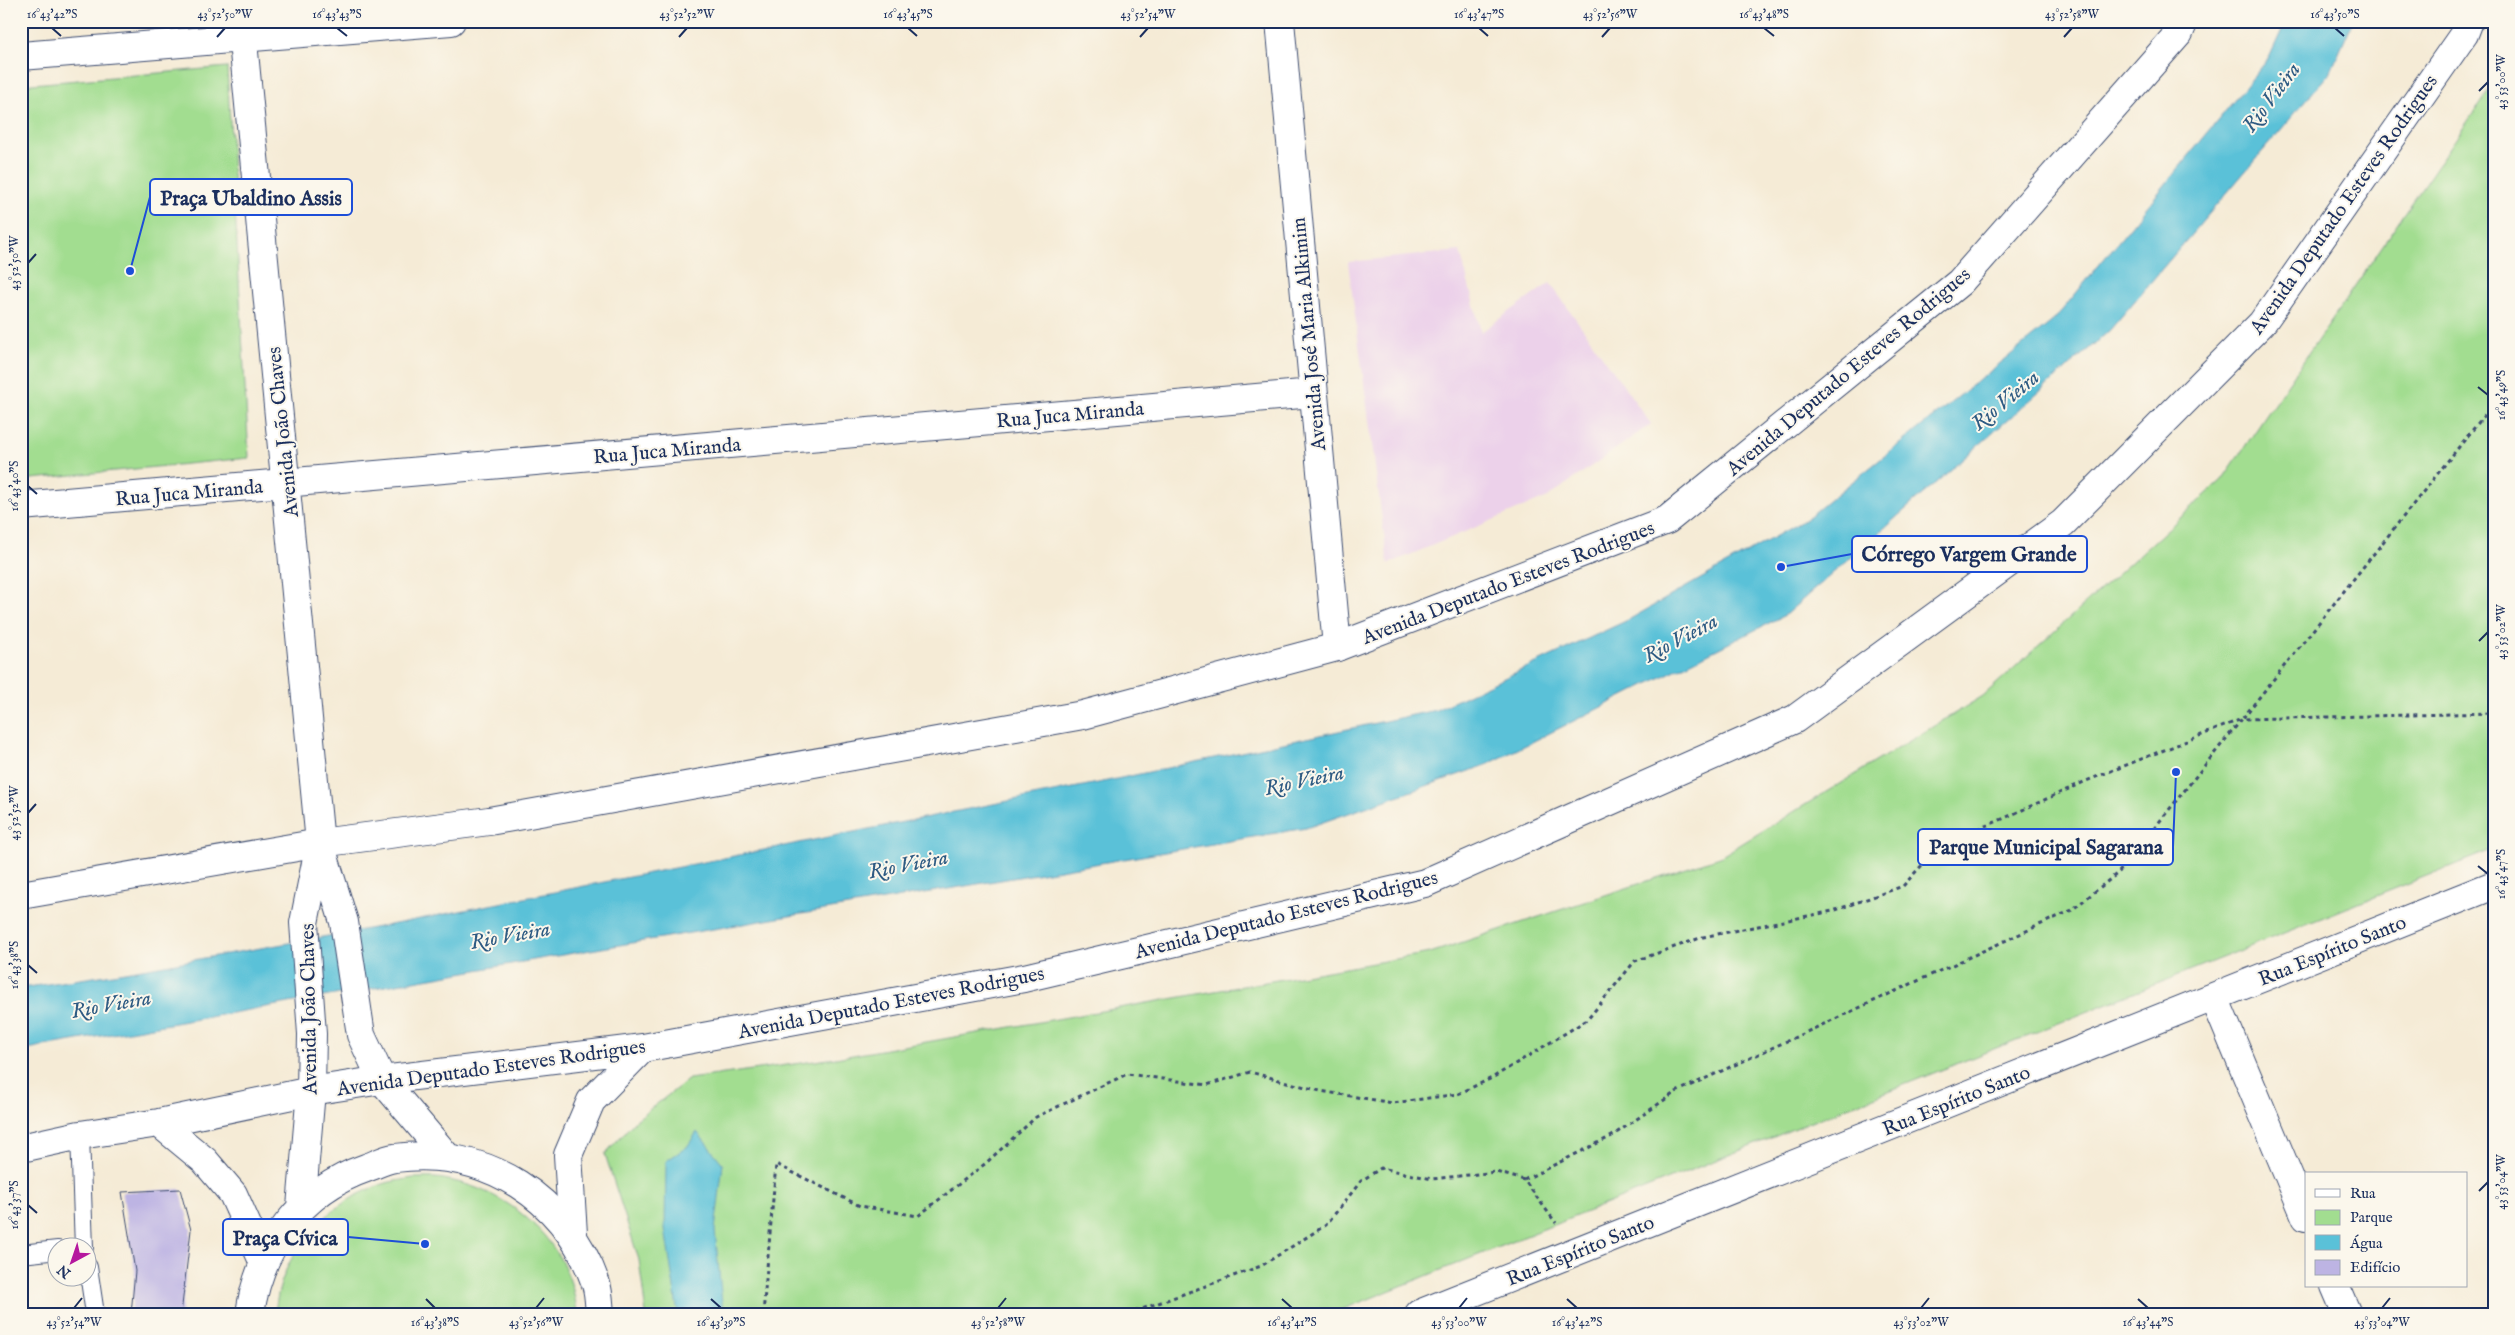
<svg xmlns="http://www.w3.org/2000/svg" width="2515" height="1335" font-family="'IM FELL English',serif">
	<rect width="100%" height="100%" fill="#fbf7ec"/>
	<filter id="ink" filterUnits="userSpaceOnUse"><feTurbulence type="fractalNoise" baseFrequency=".02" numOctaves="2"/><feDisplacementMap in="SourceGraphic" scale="10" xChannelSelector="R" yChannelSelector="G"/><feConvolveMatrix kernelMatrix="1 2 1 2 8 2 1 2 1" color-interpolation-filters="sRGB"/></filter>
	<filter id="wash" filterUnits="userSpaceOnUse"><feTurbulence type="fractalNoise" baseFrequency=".0096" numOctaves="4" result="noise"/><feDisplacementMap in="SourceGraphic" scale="20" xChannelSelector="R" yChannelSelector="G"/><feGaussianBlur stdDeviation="1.12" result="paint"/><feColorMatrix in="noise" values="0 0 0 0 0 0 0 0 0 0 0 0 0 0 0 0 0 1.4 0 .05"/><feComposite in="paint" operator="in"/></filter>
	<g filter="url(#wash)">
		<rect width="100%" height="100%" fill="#f5ebd6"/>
		<path fill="#ecd1ea" d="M1460,251L1481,332L1550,283L1651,424L1548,497L1388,564L1348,262Z"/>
		<path fill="#a2dd90" stroke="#5e8677" d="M227,67L249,458L21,480V85Z
			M2494,83V849L1331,1314H646L639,1260L605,1154L636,1120L689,1079L836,1058L1430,953L1720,857L1983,696L2222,480Z
			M413,1178C425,1178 437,1177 448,1180C513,1192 572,1245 577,1314H275C280,1253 324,1205 380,1185C390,1181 403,1180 413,1178Z"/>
		<path fill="#5ac1d8" stroke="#3a789b" d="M2286,21H2353L2331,71L2109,331L1785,615L1486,765L1306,828L602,948L21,1050V988L120,973L390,925L1098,783L1436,710L1630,619L1806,519L2054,320L2269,58Z
			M697,1132L723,1164L715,1230L723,1314H678L665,1229L666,1161L687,1147Z"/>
		<g id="blocks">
			<path fill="#bdb4e3" d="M180,1189L191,1230L181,1314H131L135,1271L122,1192Z"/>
		</g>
	</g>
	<g filter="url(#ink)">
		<use href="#blocks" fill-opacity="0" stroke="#3c4b70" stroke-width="1"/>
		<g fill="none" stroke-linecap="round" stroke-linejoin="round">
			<g stroke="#3c4b70" stroke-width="20">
				<path id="service" d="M80,1135L84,1248
					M21,1254L58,1250
					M88,1267L95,1314"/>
			</g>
			<g stroke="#3c4b70" stroke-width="30">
				<path id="minor" d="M241,21L320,843
					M1280,21L1337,647
					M21,56L451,21
					M21,506L1313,393
					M2214,997L2306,1217
					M2335,1286L2347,1314
					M1419,1314L2494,885"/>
			</g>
			<g stroke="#3c4b70" stroke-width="30">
				<path id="tertiary" d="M321,847L344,922L361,1035L382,1080L447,1157
					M301,1207L311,1091L312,1034L304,923L320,843
					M250,1314C259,1247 302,1190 366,1168C375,1165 385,1159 395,1158C486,1146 566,1198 596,1284C599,1293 599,1304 600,1314"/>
			</g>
			<g stroke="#3c4b70" stroke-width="30">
				<path id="primary" d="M21,895L320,843L489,821L1083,715L1337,647L1667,520L1960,282L2179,33L2184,21
					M159,1123L205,1161L233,1194L263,1261
					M21,1148L80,1135L159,1123L311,1091L382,1080L643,1048L1024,978L1425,883L1795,719L2063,523L2262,323L2464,34L2469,21
					M573,1234L568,1155L591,1101L643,1048"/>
			</g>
			<path stroke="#3c4b70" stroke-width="3" stroke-dasharray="4 4" stroke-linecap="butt" d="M1524,1180L1612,1136L1676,1092L2072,910L2119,872L2242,719L2494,713
				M763,1314L776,1164L860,1206L918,1216L986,1163L1036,1117L1127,1074L1207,1085L1250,1072L1320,1091L1393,1103L1458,1094L1492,1078L1587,1020L1635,961L1703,937L1833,911L1903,886L1942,843L1998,821L2086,781L2242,719L2494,403
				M1128,1314L1261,1266L1326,1225L1361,1181L1381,1168L1432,1179L1496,1172L1524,1180L1556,1223"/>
			<use href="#service" stroke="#fff" stroke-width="18"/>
			<use href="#minor" stroke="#fff" stroke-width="28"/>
			<use href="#tertiary" stroke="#fff" stroke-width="28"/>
			<use href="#primary" stroke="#fff" stroke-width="28"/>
		</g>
	</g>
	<path fill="none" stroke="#1b2f5e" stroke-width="2" d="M52,28L61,36M337,28L347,36M908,28L917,36M1479,28L1488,36M1764,28L1774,36M2335,28L2344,36M217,37L225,28M679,37L687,28M1140,37L1148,28M1602,37L1610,28M2064,37L2072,28M2479,91L2488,82M28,263L36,254M2478,387L2488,395M28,486L37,494M2479,641L2488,632M28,813L36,804M2478,866L2488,874M28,965L37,973M2479,1191L2488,1182M28,1205L37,1213M426,1299L435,1308M711,1299L721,1308M1282,1299L1292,1308M1567,1299L1577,1308M2138,1299L2148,1308M74,1308L82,1298M536,1308L544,1298M998,1308L1006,1298M1459,1308L1467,1298M1921,1308L1929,1298M2382,1308L2390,1298"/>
	<g text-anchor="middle" stroke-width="4" stroke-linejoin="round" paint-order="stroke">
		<g font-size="20" fill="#1b2f5e" stroke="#fbf7ec">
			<text transform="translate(2343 204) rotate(-55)" y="7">Avenida Deputado Esteves Rodrigues</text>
			<text transform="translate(1308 334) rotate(-95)" y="7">Avenida José Maria Alkimim</text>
			<text transform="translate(1848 371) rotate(-40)" y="7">Avenida Deputado Esteves Rodrigues</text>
			<text transform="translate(1070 414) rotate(-5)" y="7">Rua Juca Miranda</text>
			<text transform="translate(282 432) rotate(-96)" y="7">Avenida João Chaves</text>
			<text transform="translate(667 450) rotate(-5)" y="7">Rua Juca Miranda</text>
			<text transform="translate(189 492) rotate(-5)" y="7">Rua Juca Miranda</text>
			<text transform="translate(1508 582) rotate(-21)" y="7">Avenida Deputado Esteves Rodrigues</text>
			<text transform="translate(1286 914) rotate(-14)" y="7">Avenida Deputado Esteves Rodrigues</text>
			<text transform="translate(2332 950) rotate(-22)" y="7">Rua Espírito Santo</text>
			<text transform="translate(891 1002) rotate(-11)" y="7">Avenida Deputado Esteves Rodrigues</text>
			<text transform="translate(308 1009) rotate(-91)" y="7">Avenida João Chaves</text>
			<text transform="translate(491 1067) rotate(-8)" y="7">Avenida Deputado Esteves Rodrigues</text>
			<text transform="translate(1956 1100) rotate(-22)" y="7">Rua Espírito Santo</text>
			<text transform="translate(1580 1250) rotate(-22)" y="7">Rua Espírito Santo</text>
		</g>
		<g font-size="21" font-style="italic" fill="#2e5b83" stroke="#fbf7ec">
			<text transform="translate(2271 97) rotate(-53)" y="7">Rio Vieira</text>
			<text transform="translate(2005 400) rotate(-40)" y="7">Rio Vieira</text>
			<text transform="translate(1680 638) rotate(-28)" y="7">Rio Vieira</text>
			<text transform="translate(1304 780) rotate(-12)" y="7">Rio Vieira</text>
			<text transform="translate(908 864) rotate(-11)" y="7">Rio Vieira</text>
			<text transform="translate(510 935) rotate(-10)" y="7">Rio Vieira</text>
			<text transform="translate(111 1004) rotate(-10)" y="7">Rio Vieira</text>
		</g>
	</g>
	<path fill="none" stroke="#1d4ed8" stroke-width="2" d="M130 271L150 197M1781 567L1852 554M2176 772L2173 847M425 1244L348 1237"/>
	<g fill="#1d4ed8" stroke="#fbf7ec" stroke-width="2">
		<circle cx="130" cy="271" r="5"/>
		<circle cx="1781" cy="567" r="5"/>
		<circle cx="2176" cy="772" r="5"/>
		<circle cx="425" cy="1244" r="5"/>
	</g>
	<g fill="#fbf7ec" stroke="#1d4ed8" stroke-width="2">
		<rect x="150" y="179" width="202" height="36" rx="5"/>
		<rect x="1852" y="536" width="235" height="36" rx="5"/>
		<rect x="1918" y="829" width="255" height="36" rx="5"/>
		<rect x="223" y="1219" width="125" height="36" rx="5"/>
	</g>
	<g font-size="21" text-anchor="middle" font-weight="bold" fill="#1b2f5e">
		<text x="251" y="205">Praça Ubaldino Assis</text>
		<text x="1969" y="561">Córrego Vargem Grande</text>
		<text x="2046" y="854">Parque Municipal Sagarana</text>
		<text x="285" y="1245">Praça Cívica</text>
	</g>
	<rect width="2515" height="1335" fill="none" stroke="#fbf7ec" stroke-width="55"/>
	<rect x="2305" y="1172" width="162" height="115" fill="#fbf7ec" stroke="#a1a7b3"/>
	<rect x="2315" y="1189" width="25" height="8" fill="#ffffff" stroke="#a1a7b3"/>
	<text x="2350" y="1198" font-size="15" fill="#1b2f5e">Rua</text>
	<rect x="2315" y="1210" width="25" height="15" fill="#a2dd90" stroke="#a1a7b3"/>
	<text x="2350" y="1222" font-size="15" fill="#1b2f5e">Parque</text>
	<rect x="2315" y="1235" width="25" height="15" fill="#5ac1d8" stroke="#a1a7b3"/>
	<text x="2350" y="1248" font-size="15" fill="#1b2f5e">Água</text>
	<rect x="2315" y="1260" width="25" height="15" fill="#bdb4e3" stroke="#a1a7b3"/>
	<text x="2350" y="1272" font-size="15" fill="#1b2f5e">Edifício</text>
	<g transform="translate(72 1262) rotate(220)"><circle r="24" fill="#fbf7ec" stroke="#a1a7b3"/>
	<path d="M0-4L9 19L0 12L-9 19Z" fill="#b5179e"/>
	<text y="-8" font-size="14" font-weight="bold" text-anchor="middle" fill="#1b2f5e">N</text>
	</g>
	<rect x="28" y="28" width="2460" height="1280" fill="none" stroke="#1b2f5e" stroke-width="2"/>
	<g font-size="12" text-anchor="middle" fill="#1b2f5e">
		<text x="52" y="18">16°43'42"S</text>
		<text x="225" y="18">43°52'50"W</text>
		<text x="337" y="18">16°43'43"S</text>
		<text x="687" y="18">43°52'52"W</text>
		<text x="908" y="18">16°43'45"S</text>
		<text x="1148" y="18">43°52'54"W</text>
		<text x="1479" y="18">16°43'47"S</text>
		<text x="1610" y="18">43°52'56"W</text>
		<text x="1764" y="18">16°43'48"S</text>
		<text x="2072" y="18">43°52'58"W</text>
		<text x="2335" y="18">16°43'50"S</text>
		<text transform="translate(2501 82) rotate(-90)" y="4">43°53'00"W</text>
		<text transform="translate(14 263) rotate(-90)" y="4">43°52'50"W</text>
		<text transform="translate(2501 395) rotate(-90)" y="4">16°43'49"S</text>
		<text transform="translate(14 486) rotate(-90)" y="4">16°43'40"S</text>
		<text transform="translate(2501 632) rotate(-90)" y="4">43°53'02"W</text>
		<text transform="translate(14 813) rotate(-90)" y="4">43°52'52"W</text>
		<text transform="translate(2501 874) rotate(-90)" y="4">16°43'47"S</text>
		<text transform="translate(14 965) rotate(-90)" y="4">16°43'38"S</text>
		<text transform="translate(2501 1182) rotate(-90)" y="4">43°53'04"W</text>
		<text transform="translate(14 1205) rotate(-90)" y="4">16°43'37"S</text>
		<text x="74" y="1326">43°52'54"W</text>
		<text x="435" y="1326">16°43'38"S</text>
		<text x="536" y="1326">43°52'56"W</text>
		<text x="721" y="1326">16°43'39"S</text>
		<text x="998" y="1326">43°52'58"W</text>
		<text x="1292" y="1326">16°43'41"S</text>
		<text x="1459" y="1326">43°53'00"W</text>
		<text x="1577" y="1326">16°43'42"S</text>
		<text x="1921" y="1326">43°53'02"W</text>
		<text x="2148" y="1326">16°43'44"S</text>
		<text x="2382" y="1326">43°53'04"W</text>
	</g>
</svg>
